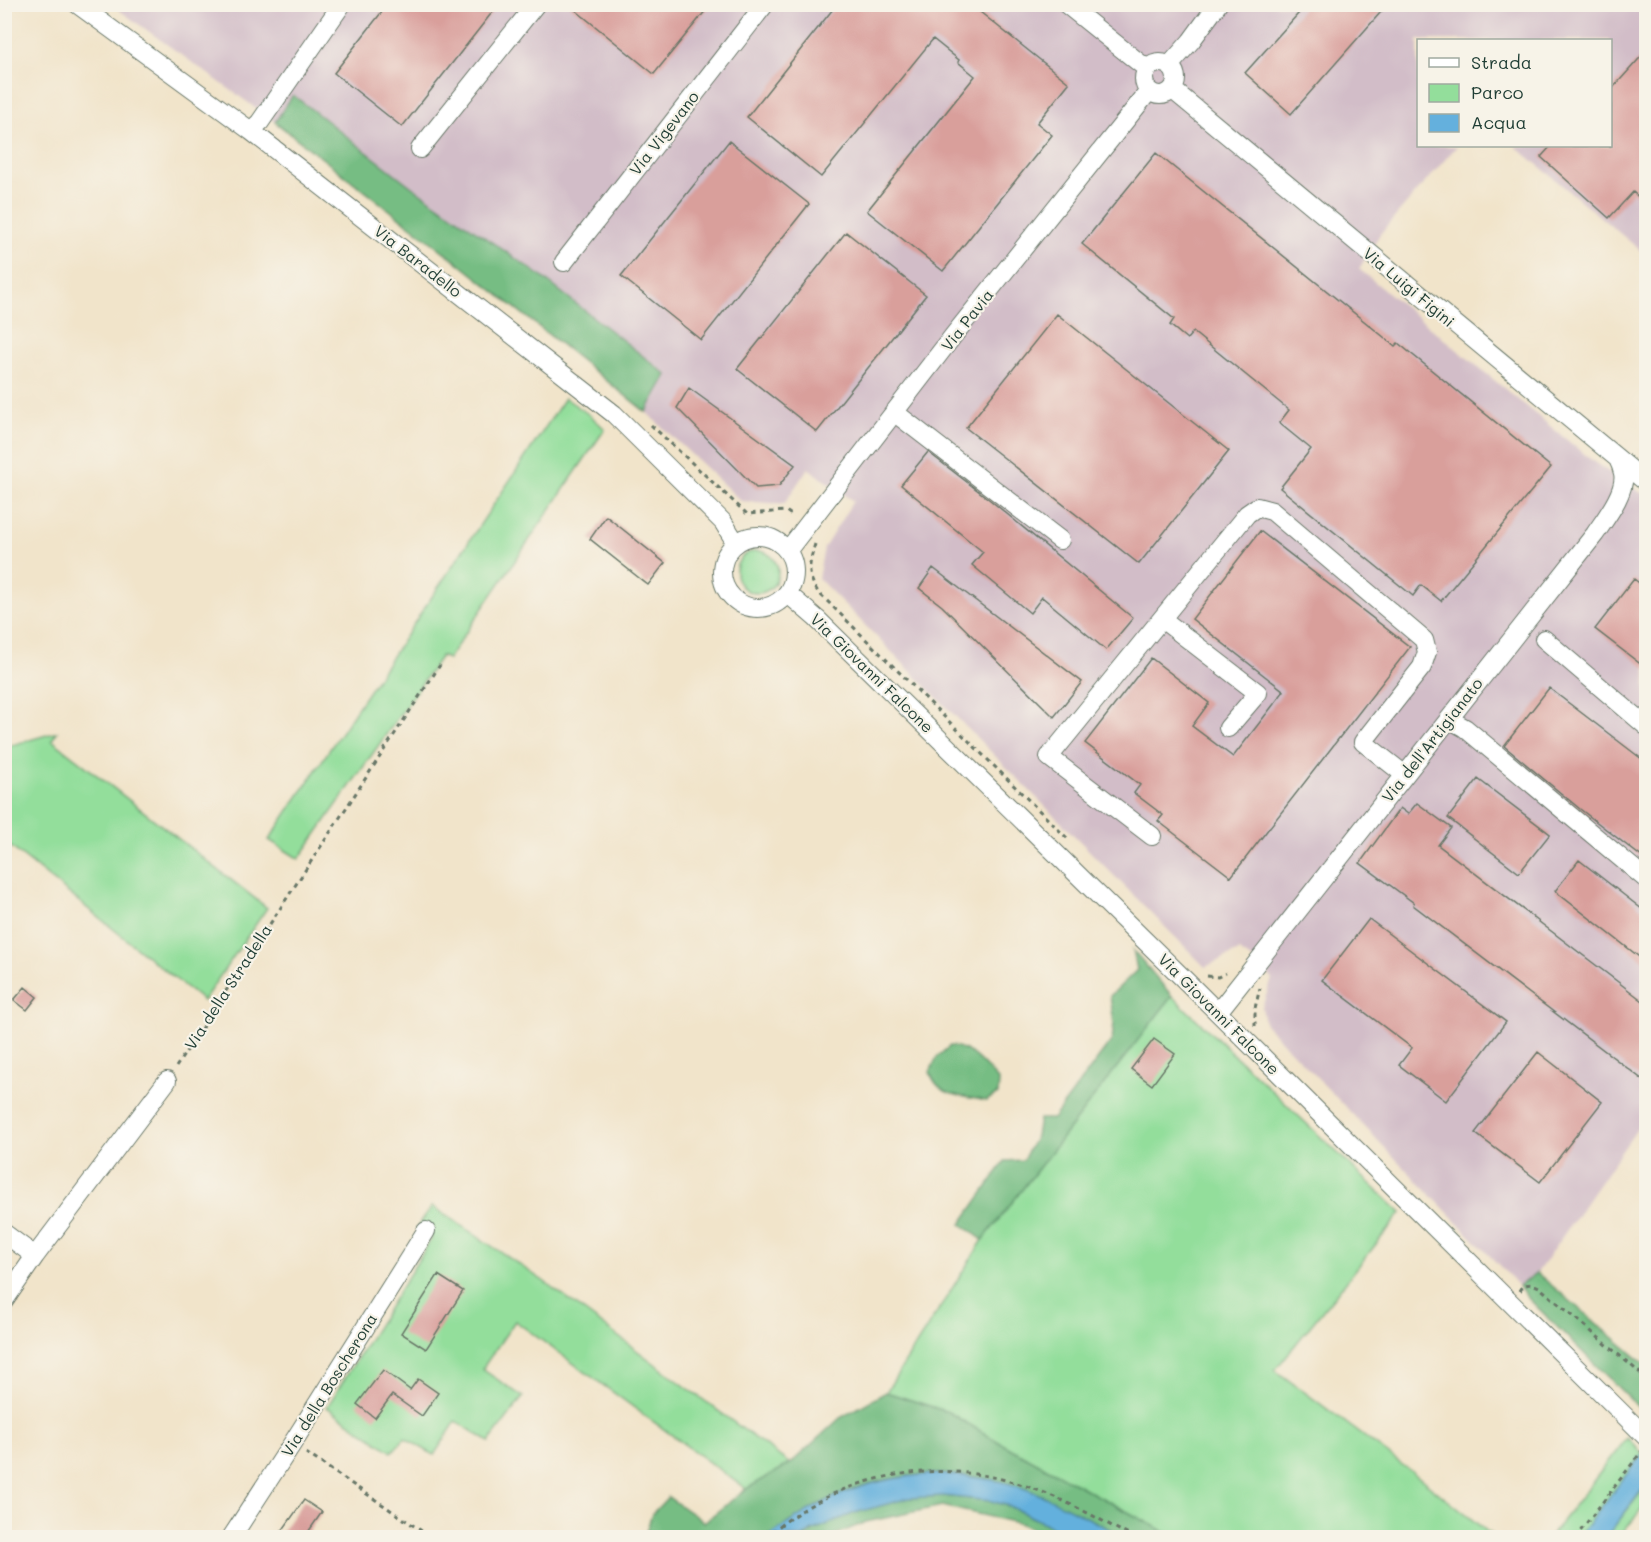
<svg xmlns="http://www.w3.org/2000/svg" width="1651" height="1542" font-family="Mali,sans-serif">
	<rect width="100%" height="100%" fill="#f7f3e8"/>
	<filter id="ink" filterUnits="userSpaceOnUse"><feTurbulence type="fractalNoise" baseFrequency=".0167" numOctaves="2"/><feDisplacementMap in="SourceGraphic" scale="12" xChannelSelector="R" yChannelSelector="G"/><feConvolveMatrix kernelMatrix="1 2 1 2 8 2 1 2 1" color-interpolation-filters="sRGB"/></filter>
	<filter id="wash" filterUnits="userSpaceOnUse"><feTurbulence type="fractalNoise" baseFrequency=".008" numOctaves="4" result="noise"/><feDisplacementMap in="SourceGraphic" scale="24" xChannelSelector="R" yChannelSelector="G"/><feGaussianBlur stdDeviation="1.35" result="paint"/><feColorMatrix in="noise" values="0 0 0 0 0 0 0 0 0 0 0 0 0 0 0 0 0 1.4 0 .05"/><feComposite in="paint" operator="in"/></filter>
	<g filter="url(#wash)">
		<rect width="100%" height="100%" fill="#f1e4ca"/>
		<path fill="#d2bdc8" d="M112,5H1646V255L1515,146H1610V40H1418V146H1457L1380,234L1359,269L1595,463L1646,496V1116L1537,1273L1519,1286L1265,1024L1262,1007L1272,979L1257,963L1239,951L1205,967L818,578L824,548L853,501L808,468L784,504L741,501L646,412L667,374L538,274L412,187L293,95L275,122Z"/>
		<path fill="#93de9b" stroke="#598e68" stroke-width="1.5" d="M565,398L591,416L605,429L448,659L441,656L299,859L269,840Z
			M736 572a21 21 0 1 1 42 0a21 21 0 1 1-42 0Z
			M57,732L52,740L267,908L203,1001L11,847L5,845V747Z
			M1172,996L1401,1213L1275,1370L1416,1475L1494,1537H1174L1004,1445L948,1412L886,1392L983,1240Z
			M432,1206L542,1280L790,1464L746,1489L515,1321L482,1369L523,1397L489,1442L456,1421L434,1455L405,1438L392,1452L327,1407L432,1238L417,1228Z
			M1627,1438L1643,1454L1578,1537L1549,1538Z
			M1646,1486V1503L1620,1537H1606Z"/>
		<path fill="#76bd83" stroke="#4a7d5c" stroke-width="1.5" d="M293,95L412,187L538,274L667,375L646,412L456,261L275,122Z
			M1133,950L1172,996L983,1240L961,1224L1005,1161L1023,1160L1036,1136L1039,1119H1053L1112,1040L1114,1023L1110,996L1137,970Z
			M950,1046C971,1046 985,1067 999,1081L998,1094L986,1101C963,1095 939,1099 930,1072L937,1057Z
			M1537,1273L1646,1365V1415L1527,1297L1519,1286Z
			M886,1392L948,1412L1004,1445L1174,1537H1125L1070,1509L1013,1485L988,1479L959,1475L933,1474L908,1476L879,1481L848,1491L820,1504L793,1520L768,1537L644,1538L652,1514L668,1497L704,1522L746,1489L790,1464L840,1418Z
			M943,1496L991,1501L1009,1506L1073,1537H1048L1022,1524L942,1506L866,1522L830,1537L803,1538C824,1521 882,1503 909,1498C920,1497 932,1497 943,1496Z"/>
		<path fill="#64b0dd" stroke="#427688" stroke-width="1.5" d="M1646,1449V1485L1606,1537H1578Z
			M933,1474C959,1475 985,1477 1011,1484C1051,1496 1088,1519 1125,1537H1073L1009,1506L991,1501L943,1496L909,1498L855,1513L811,1531L803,1537H768C822,1498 866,1478 933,1474Z"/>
		<g id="blocks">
			<path fill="#d99f9b" d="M388,4H487L494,10L402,127L334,73Z
				M568,4H711L654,74Z
				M837,4H970L1069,83L1037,123L1052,135L943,271L867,211L975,76L958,62L959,60L933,39L821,177L747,117Z
				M1307,4H1388L1291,114L1245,73Z
				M1647,50V205L1633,192L1609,218L1541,157L1551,146H1611V90Z
				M729,141L809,204L701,340L621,276Z
				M1156,153L1395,346L1398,343L1551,467L1441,601L1421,585L1413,596L1280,488L1311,449L1279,423L1289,410L1193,332L1187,339L1170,325L1174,319L1082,244Z
				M846,232L926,295L817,432L737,369Z
				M1057,314L1229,451L1139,564L966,428Z
				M689,388L795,465L779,486L756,488L677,408Z
				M928,452L990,500L1133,618L1106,650L1042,597L1030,613L972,565L983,552L901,485Z
				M606,516L665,563L648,585L590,539Z
				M1260,531L1410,647L1231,877L1158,821L1163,815L1134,793L1140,785L1085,743L1151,658L1209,703L1192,726L1233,757L1284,691L1192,619Z
				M933,568L1082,682L1054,717L942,606L919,588Z
				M1634,579L1647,589V669L1595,629Z
				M1549,688L1647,763V861L1580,809L1504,746Z
				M1478,779L1550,834L1519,873L1448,818Z
				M1417,803L1451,828L1438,845L1647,1004V1083L1413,905L1414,903L1360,863L1400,808L1408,814Z
				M1579,860L1647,913V963L1555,891Z
				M1369,919L1506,1022L1446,1101L1399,1065L1412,1048L1322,980Z
				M25,987L37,997L27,1010L14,1000Z
				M1154,1039L1175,1054L1152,1085L1131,1069Z
				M1538,1052L1602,1102L1540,1182L1475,1133Z
				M438,1275L463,1291L426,1349L401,1333Z
				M383,1370L410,1390L418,1379L438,1393L422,1416L392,1395L375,1418L357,1404Z
				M304,1500L322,1512L304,1538H277Z"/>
		</g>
	</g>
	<g filter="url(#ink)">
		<use href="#blocks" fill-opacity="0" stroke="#687768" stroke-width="1.5"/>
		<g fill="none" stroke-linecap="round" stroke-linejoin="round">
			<g stroke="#687768" stroke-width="20">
				<path id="minor" d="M77,4L251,131L614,414L723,522L736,543
					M1066,4L1147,69
					M1144 79a16 16 0 1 1 32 0a16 16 0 1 1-32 0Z
					M1169,66L1191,41L1218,4
					M1173,90L1646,482
					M251,131L260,122L342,4
					M420,149L536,4
					M564,262L765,4
					M894,412L1060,540
					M722 572a36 36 0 1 1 72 0a36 36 0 1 1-72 0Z
					M788,550L953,336L1149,91
					M788,594L817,619L1187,982L1646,1437
					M1162,619L1258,693L1228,728
					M1544,639L1646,726
					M1449,719L1465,728L1646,879
					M1152,836L1049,757L1247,514L1257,507L1272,511L1424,640L1427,652L1422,667L1363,742L1405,775
					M1218,1012L1595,534C1605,519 1627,491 1623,473C1622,468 1620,463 1618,459
					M4,1233L35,1256
					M4,1301L35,1256L167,1081
					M231,1538L292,1444L426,1231"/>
			</g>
			<path stroke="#687768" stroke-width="3" stroke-dasharray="4.5 4.5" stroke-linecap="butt" d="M651,425L747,514L786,511L794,517
				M815,544C809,565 806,573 818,592L1068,839
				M1207,976L1218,977L1226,973
				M1255,1026V1008L1260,988
				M176,1067L440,665
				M1520,1291L1523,1286C1529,1283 1533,1284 1539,1287L1646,1378
				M306,1453L432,1538
				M765,1538C834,1477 925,1457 1013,1482C1056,1494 1095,1517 1134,1538
				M1575,1538L1642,1451"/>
			<use href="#minor" stroke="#fff" stroke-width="18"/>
		</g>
	</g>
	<g text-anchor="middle" stroke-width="4.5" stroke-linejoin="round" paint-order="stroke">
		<g font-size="16" fill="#1f3d34" stroke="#f7f3e8">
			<text transform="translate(664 133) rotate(-52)" y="6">Via Vigevano</text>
			<text transform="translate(418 261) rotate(38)" y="6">Via Baradello</text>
			<text transform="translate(1409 287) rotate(40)" y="6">Via Luigi Figini</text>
			<text transform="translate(967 320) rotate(-52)" y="6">Via Pavia</text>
			<text transform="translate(872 673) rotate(44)" y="6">Via Giovanni Falcone</text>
			<text transform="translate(1432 740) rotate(-52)" y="6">Via dell'Artigianato</text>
			<text transform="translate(228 987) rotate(-57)" y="6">Via della Stradella</text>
			<text transform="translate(1219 1014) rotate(45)" y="6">Via Giovanni Falcone</text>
			<text transform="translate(329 1385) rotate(-58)" y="6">Via della Boscherona</text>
		</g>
	</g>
	<rect width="1651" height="1542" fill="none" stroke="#f7f3e8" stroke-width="24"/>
	<rect x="1417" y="39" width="195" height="108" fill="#f7f3e8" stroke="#a1aaa0" stroke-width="1.5"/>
	<rect x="1429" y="58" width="30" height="9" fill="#ffffff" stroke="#a1aaa0" stroke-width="1.5"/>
	<text x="1471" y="69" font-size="18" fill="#1f3d34">Strada</text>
	<rect x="1429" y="84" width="30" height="18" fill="#93de9b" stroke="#a1aaa0" stroke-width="1.5"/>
	<text x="1471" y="99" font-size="18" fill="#1f3d34">Parco</text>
	<rect x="1429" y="114" width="30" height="18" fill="#64b0dd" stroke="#a1aaa0" stroke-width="1.5"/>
	<text x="1471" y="129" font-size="18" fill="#1f3d34">Acqua</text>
</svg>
